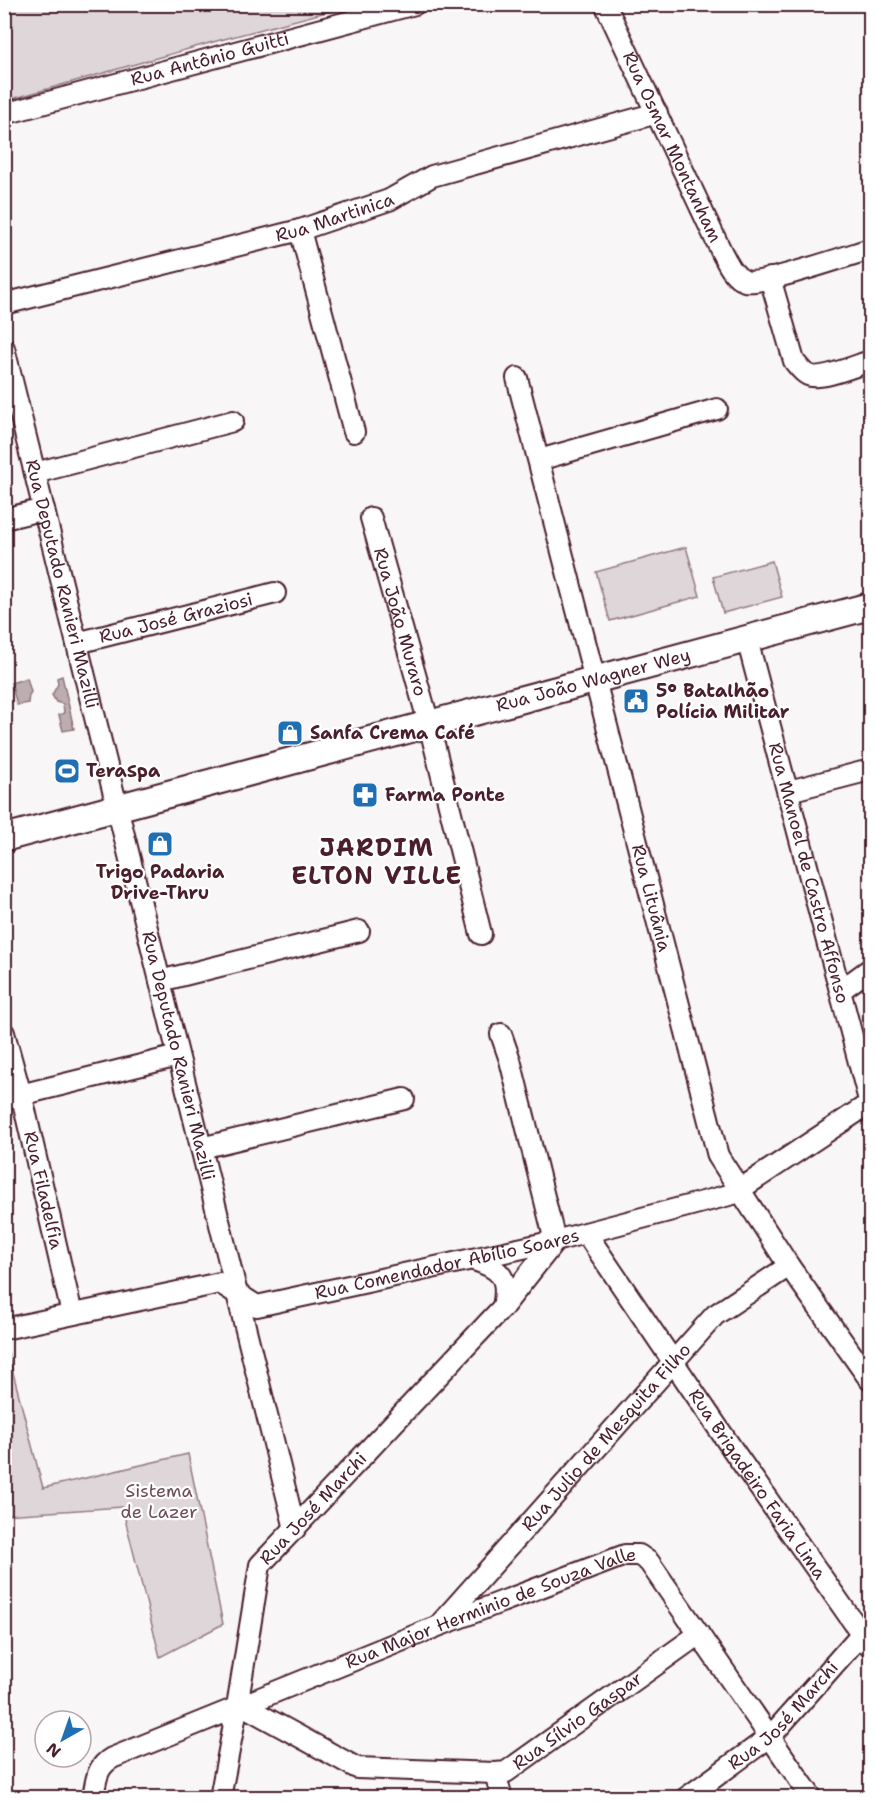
<svg xmlns="http://www.w3.org/2000/svg" width="875" height="1802" font-family="'Shantell Sans',sans-serif">
	<rect width="100%" height="100%" fill="#f8f6f7"/>
	<filter id="ink" filterUnits="userSpaceOnUse"><feTurbulence type="fractalNoise" baseFrequency=".0167" numOctaves="2"/><feDisplacementMap in="SourceGraphic" scale="12" xChannelSelector="R" yChannelSelector="G"/><feConvolveMatrix kernelMatrix="1 2 1 2 8 2 1 2 1" color-interpolation-filters="sRGB"/></filter>
	<g filter="url(#ink)">
		<path fill="#ded6d9" stroke="#947a82" stroke-width="1.5" d="M5,4H353V5L213,42L5,101Z
			M686,547L700,596L610,621L596,572Z
			M772,561L782,597L723,613L713,577Z
			M5,1342L43,1488L188,1454L223,1624L160,1657L122,1507L5,1515Z"/>
		<path fill="#bdadb0" stroke="#8f747b" stroke-width="1.5" d="M62,676L74,729L63,731L59,715L64,713L63,704L56,702L52,695L58,684L57,678Z
			M27,678L31,692L29,695L28,703L17,705L11,683Z"/>
		<g fill="none" stroke-linecap="round" stroke-linejoin="round">
			<g stroke="#4a1f2b" stroke-width="24">
				<g id="minor">
					<path id="s1" d="M605,4L722,253C728,264 733,276 745,281C760,286 850,255 870,249"/>
					<path id="s2" d="M4,114L415,4"/>
					<path d="M300,230L354,432"/>
					<path d="M770,278L794,361C798,366 802,372 808,375C820,381 857,365 870,361"/>
					<path id="s3" d="M4,304L300,230L389,200L432,176L657,113"/>
					<path id="s4" d="M4,348L295,1529"/>
					<path id="s5" d="M517,378L718,1156L789,1266L870,1380"/>
					<path d="M539,460L717,409"/>
					<path d="M35,473L233,421"/>
					<path id="s6" d="M371,518L429,724L481,934"/>
					<path d="M4,519L44,509"/>
					<path id="s7" d="M747,639L870,1104"/>
					<path id="s8" d="M77,643L275,593"/>
					<path d="M789,791L870,770"/>
					<path d="M160,981L359,931"/>
					<path d="M841,990L870,969"/>
					<path id="s9" d="M4,1033L24,1106L72,1314"/>
					<path d="M4,1099L178,1056"/>
					<path d="M201,1148L404,1099"/>
					<path id="s10" d="M586,1233L733,1450L870,1646"/>
					<path d="M474,1260C502,1269 509,1278 503,1307"/>
					<path id="s11" d="M4,1329L220,1283L257,1306L555,1241L733,1194L870,1103"/>
					<path id="s12" d="M440,1624L715,1315L789,1266"/>
					<path id="s13" d="M242,1705L357,1768L495,1773L506,1772L699,1634"/>
					<path d="M495,1773L502,1798"/>
					<path id="s14" d="M93,1798C96,1781 96,1767 112,1758L438,1626L625,1555H639L649,1562L812,1798"/>
					<path id="s15" d="M220,1798L235,1719L260,1565L503,1307L555,1241L510,1060L501,1034"/>
					<path id="s16" d="M686,1798L771,1736L870,1624"/>
				</g>
			</g>
			<g stroke="#4a1f2b" stroke-width="30">
				<g id="major">
					<path id="s17" d="M4,838L870,606"/>
				</g>
			</g>
			<use href="#minor" stroke="#fff" stroke-width="20"/>
			<use href="#major" stroke="#fff" stroke-width="26"/>
		</g>
	</g>
	<defs>
		<g id="civic-square" transform="scale(1.35)"><rect x="-9" y="-9" width="18" height="18" rx="4" fill="#1f6fb2" stroke="#fff"/><path d="M-.6-6.5H3V-4.5H.6V-3L4-1V1h2V6H-6V1h2V-1L-.6-3ZM-1.2 2.5V6h2.4V2.5Z" fill="#fff"/></g>
		<g id="shop-square" transform="scale(1.35)"><rect x="-9" y="-9" width="18" height="18" rx="4" fill="#1f6fb2" stroke="#fff"/><path d="M-5-2.5h2.3a2.7 3.5 0 0 1 5.4 0H5L5.5 6h-11ZM-1.5-2.5h3a1.5 2.3 0 0 0-3 0Z" fill="#fff"/></g>
		<g id="stadium-square" transform="scale(1.35)"><rect x="-9" y="-9" width="18" height="18" rx="4" fill="#1f6fb2" stroke="#fff"/><path d="M0-5a6.5 5 0 1 0 0 10a6.5 5 0 1 0 0-10ZM-3.5-1.8h7v3.6h-7Z" fill="#fff"/></g>
		<g id="pharmacy-square" transform="scale(1.35)"><rect x="-9" y="-9" width="18" height="18" rx="4" fill="#1f6fb2" stroke="#fff"/><path d="M-2-6h4v4h4v4h-4v4h-4v-4h-4v-4h4Z" fill="#fff"/></g>
	</defs>
	<g fill-rule="evenodd">
		<use href="#civic-square" x="636" y="701"/>
		<use href="#shop-square" x="290" y="733"/>
		<use href="#stadium-square" x="67" y="771"/>
		<use href="#pharmacy-square" x="365" y="795"/>
		<use href="#shop-square" x="160" y="844"/>
	</g>
	<g text-anchor="middle" stroke-width="4.5" stroke-linejoin="round" paint-order="stroke">
		<g font-size="18" fill="#4a1f2b" stroke="#fff">
			<text dy="6" stroke="none"><textPath href="#s2" startOffset="213">Rua Antônio Guitti</textPath></text>
			<text dy="6" stroke="none"><textPath href="#s1" startOffset="158">Rua Osmar Montanham</textPath></text>
			<text dy="6" stroke="none"><textPath href="#s3" startOffset="342">Rua Martinica</textPath></text>
			<text dy="6" stroke="none"><textPath href="#s4" startOffset="243">Rua Deputado Ranieri Mazilli</textPath></text>
			<text dy="6" stroke="none"><textPath href="#s8" startOffset="102">Rua José Graziosi</textPath></text>
			<text dy="6" stroke="none"><textPath href="#s6" startOffset="108">Rua João Muraro</textPath></text>
			<text dy="6" stroke="none"><textPath href="#s17" startOffset="610">Rua João Wagner Wey</textPath></text>
			<text dy="6" stroke="none"><textPath href="#s7" startOffset="242">Rua Manoel de Castro Affonso</textPath></text>
			<text dy="6" stroke="none"><textPath href="#s5" startOffset="537">Rua Lituânia</textPath></text>
			<text dy="6" stroke="none"><textPath href="#s4" startOffset="729">Rua Deputado Ranieri Mazilli</textPath></text>
			<text dy="6" stroke="none"><textPath href="#s9" startOffset="162">Rua Filadelfia</textPath></text>
			<text dy="6" stroke="none"><textPath href="#s11" startOffset="459">Rua Comendador Abílio Soares</textPath></text>
			<text dy="6" stroke="none"><textPath href="#s12" startOffset="250">Rua Julio de Mesquita Filho</textPath></text>
			<text dy="6" stroke="none"><textPath href="#s10" startOffset="304">Rua Brigadeiro Faria Lima</textPath></text>
			<text dy="6" stroke="none"><textPath href="#s15" startOffset="314">Rua José Marchi</textPath></text>
			<text dy="6" stroke="none"><textPath href="#s14" startOffset="454">Rua Major Herminio de Souza Valle</textPath></text>
			<text dy="6" stroke="none"><textPath href="#s16" startOffset="128">Rua José Marchi</textPath></text>
			<text dy="6" stroke="none"><textPath href="#s13" startOffset="368">Rua Sílvio Gaspar</textPath></text>
		</g>
		<g font-size="18" font-weight="bold" fill="#4a1f2b" stroke="#fff" text-anchor="start">
			<text x="656" y="697">5º Batalhão<tspan x="656" dy="21">Polícia Militar</tspan></text>
			<text x="310" y="739">Sanfa Crema Café</text>
			<text x="86" y="777">TeraSpa</text>
			<text x="385" y="801">Farma Ponte</text>
			<text x="160" y="878" text-anchor="middle">Trigo Padaria<tspan x="160" dy="21">Drive-Thru</tspan></text>
		</g>
		<g font-size="18" fill="#6f4d56" stroke="#fff">
			<text x="159" y="1497">Sistema<tspan x="159" dy="21">de Lazer</tspan></text>
		</g>
		<g font-size="24" font-weight="bold" letter-spacing="1.5" fill="#4a1f2b" stroke="#fff">
			<text x="377" y="856">JARDIM<tspan x="377" dy="28">ELTON VILLE</tspan></text>
		</g>
	</g>
	<rect width="875" height="1802" fill="none" stroke="#fff" stroke-width="24"/>
	<rect x="12" y="12" width="851" height="1778" fill="none" stroke="#4a1f2b" stroke-width="2" filter="url(#ink)"/>
	<g transform="translate(63 1739) rotate(220)"><circle r="28" fill="#ffffff" stroke="#b7a5aa" stroke-width="1.5"/>
	<path d="M0-4.5L10 22L0 15L-10 22Z" fill="#1f6fb2"/>
	<text y="-9" font-size="16" font-weight="bold" text-anchor="middle" fill="#4a1f2b">N</text>
	</g>
</svg>
